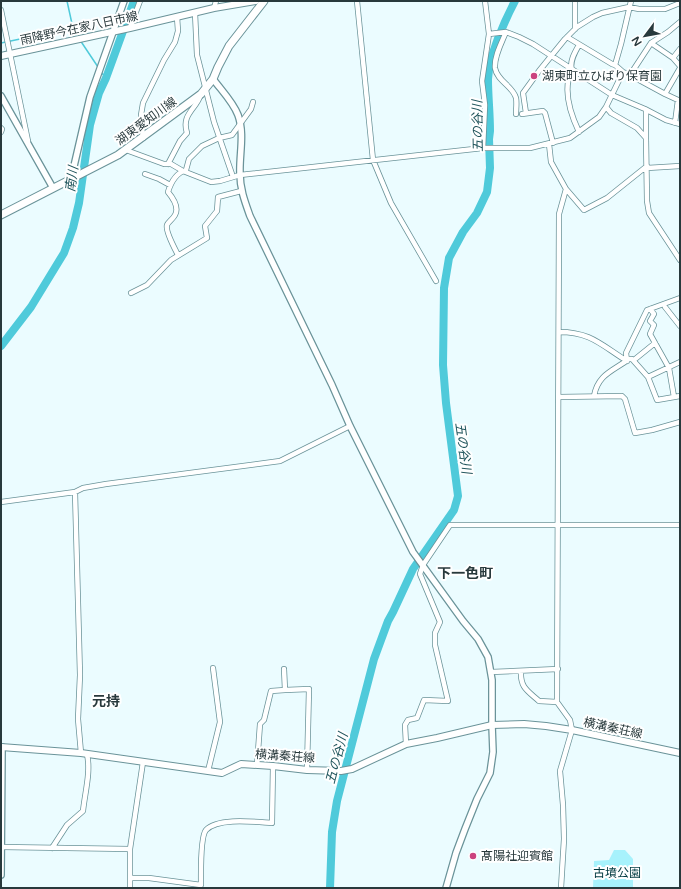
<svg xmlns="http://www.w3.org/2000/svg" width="681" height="889" font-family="'Varela Round','Noto Sans JP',sans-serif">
	<rect width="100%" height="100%" fill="#ebfcff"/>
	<path fill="#a7f2fc" d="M614,850H625L633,859V888H593L594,861L609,860Z"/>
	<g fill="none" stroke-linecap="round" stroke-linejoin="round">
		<path stroke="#4fcada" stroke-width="1.5" d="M67,1L74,33L77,37
			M80,40L98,67
			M1,43L73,28
			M101,72L106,78"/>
		<path stroke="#4fcada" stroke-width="8" d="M1,346L31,307L64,253L73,228L79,203L90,125L99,93L106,78L134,1
			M330,888L332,832L337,801L374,659L388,621L393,612L413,569L454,510L458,496L446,403L443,365L444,288L449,258L463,232L477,213L487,192L490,168L489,139L490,131C490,114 488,96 488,79C489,56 504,22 515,1"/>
		<g stroke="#6a9399" stroke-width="6">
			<path id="minor" d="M357,1L373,160L391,203L436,281
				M575,1V29
				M631,1L621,44L615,65L623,72L630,75L665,94L680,68
				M214,8L216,1
				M1,10L28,141
				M195,13L197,55L214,122L233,177
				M130,28L140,1
				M506,32C502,42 494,56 495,68C497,81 513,86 516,98C517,103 516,109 516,114
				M489,34L506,32L519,37L533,44L612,95L645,109L666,120L680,124
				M567,37L612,64L615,65
				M651,43L673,58
				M579,45C575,52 569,62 572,70C562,89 570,113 579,132
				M680,49L673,58L680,66
				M623,72L606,107L611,113L637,128L646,138L647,201L649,213L680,260
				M630,75L651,43L668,32L680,22
				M665,94L678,100L675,123
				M526,113L523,93L539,71L565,39L577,27L593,17L602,13L629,7L639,9H665L680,3
				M522,114L543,111L545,113L553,143
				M1,128L2,129L1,132
				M143,138L141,115L143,103L164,60L175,42L178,31L177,17
				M646,138V110
				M549,144L551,162L566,189L559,214L557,702L570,720L572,730L560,771L563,805L564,839L561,888
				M483,148L485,105L482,81L489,34L485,1
				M126,150L164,164H171L183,171L211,182L220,181L240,175L483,148H530L570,138L599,117L606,107
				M168,164L180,141L187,133C181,114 196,110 201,94
				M647,168L680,166
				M145,174L159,179L170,185
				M566,189L584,210L607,198L647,166
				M178,255C175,249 165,231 167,225C168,222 173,219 175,215C179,208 173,198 168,192C171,182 176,173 186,170L189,159L202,146L219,138L232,135L251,109L253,102
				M131,293L147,285L171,260L207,238L205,226L217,211L218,197L241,191
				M664,304L665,307L680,326
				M650,309L654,314L650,321L654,325L650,334L669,368L674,397
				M559,332C591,332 601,345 627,361
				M634,360L655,343
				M627,361L626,353L647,310L680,298
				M648,377L680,362
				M594,396C598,374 613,371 629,359H632L648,377L657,400L680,396
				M559,397L622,396L625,399L635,433L652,430L680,422
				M75,492L80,675L78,719L81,753
				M1,502L75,492L83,488L106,484L280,461L350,426
				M284,669L285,690L309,689L307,770
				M521,671C520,688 528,691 539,701L557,702
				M491,672L558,669
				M406,744L405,725L408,720L417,718L424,700L448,701L435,645V633L440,622L420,574L423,565L450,525H680
				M257,765L260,724L264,720L271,691L285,690
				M208,771L220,722L213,668
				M2,847L130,849
				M52,848L67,825L83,811C85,792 91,772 87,754
				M130,878H149L201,885C201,875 200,837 206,830C218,817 256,822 272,823L273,766
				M130,888V849L143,762"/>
		</g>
		<g stroke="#6a9399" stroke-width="8">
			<path id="tertiary" d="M213,79C222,91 233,102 238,115C245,134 239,155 240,174C240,189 245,202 250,216L332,385L350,426L413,552L463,621L478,639L488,657L492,680V725L493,752L490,773L477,799L465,829L456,853L446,888
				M1,96L53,188
				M71,179L90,97L124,1
				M1,875L2,747"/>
		</g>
		<g stroke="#6a9399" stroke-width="8">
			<path id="secondary" d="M1,56L130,28L214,8L256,1
				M1,747L81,753L222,773L241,764L273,766L307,770L341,771L352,769L406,744L437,738L492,725L524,724L546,726L572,730L680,753"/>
		</g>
		<g stroke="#6a9399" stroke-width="9">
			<path id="primary" d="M1,215L118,155L201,94L213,79L218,67L229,46L264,1"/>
		</g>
		<use href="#minor" stroke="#fff" stroke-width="4.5"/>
		<use href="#tertiary" stroke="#fff" stroke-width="5.5"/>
		<use href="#secondary" stroke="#fff" stroke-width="6"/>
		<use href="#primary" stroke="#fff" stroke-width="7"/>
	</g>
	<g fill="#cb427e" stroke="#fff" stroke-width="1.5">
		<circle cx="534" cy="76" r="4"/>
		<circle cx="473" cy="856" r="4"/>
	</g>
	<g text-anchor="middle" stroke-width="4" stroke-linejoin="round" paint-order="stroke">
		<g font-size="12" fill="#28393c" stroke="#fff">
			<text transform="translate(79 28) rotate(-12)" y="4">雨降野今在家八日市線</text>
			<text transform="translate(146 121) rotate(-36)" y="4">湖東愛知川線</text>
			<text transform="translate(613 728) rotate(12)" y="4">横溝秦荘線</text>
			<text transform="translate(285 756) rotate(4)" y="4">横溝秦荘線</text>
		</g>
		<g font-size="12" fill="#28393c" stroke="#fff" text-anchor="start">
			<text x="542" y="80">湖東町立ひばり保育園</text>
			<text x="481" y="860">髙陽社迎賓館</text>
		</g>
		<g font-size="12" fill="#003a41" stroke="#fff">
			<text x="617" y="877">古墳公園</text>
		</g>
		<g font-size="13" font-style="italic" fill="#22565d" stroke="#fff">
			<text transform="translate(477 126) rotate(-91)" y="5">五の谷川</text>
			<text transform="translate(71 179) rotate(-82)" y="5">南川</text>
			<text transform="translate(464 448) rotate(82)" y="5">五の谷川</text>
			<text transform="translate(336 758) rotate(-75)" y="5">五の谷川</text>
		</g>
		<g font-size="14" font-weight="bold" fill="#28393c" stroke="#fff">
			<text x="465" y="578">下一色町</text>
			<text x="106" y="706">元持</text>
		</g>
	</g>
	<rect width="681" height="889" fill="none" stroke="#28393c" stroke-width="4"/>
	<g transform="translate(645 36) rotate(238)" stroke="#ffffff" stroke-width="3" paint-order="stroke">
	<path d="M0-3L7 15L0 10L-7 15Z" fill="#28393c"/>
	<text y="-6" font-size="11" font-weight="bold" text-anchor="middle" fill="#28393c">N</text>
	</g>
</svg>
